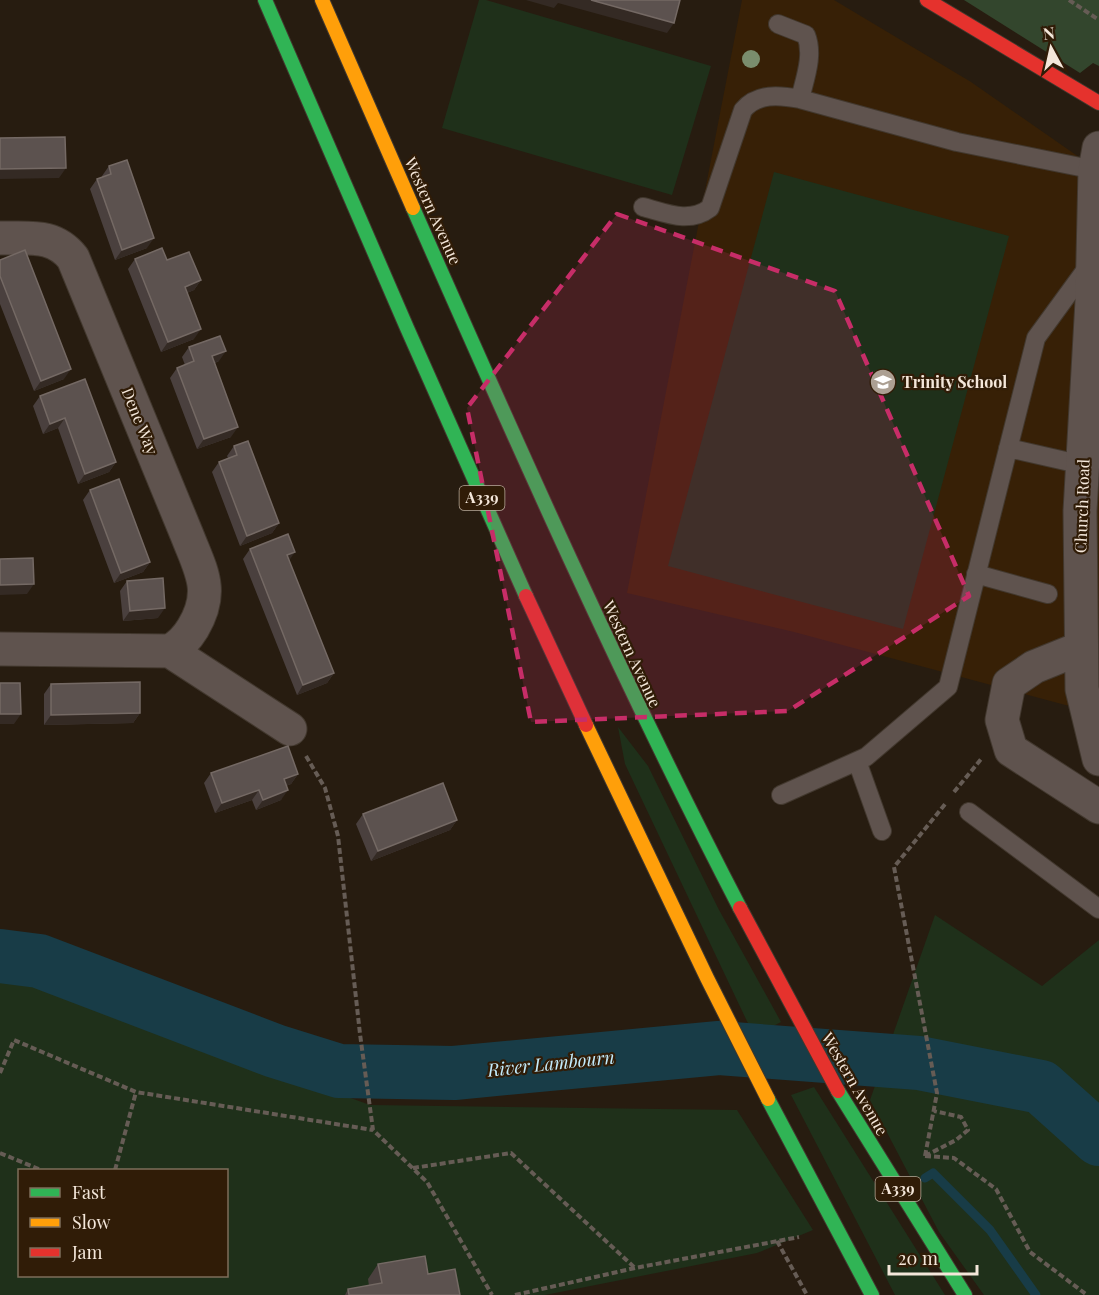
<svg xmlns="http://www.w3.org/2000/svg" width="1099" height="1295" font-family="'Playfair Display',serif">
	<rect width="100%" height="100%" fill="#271c10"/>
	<path fill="#372006" d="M742,0H834L971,82L1099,171V714L794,632L627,593Z"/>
	<path fill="#1f301a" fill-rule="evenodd" d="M479,0H486L711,66L672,195L442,128Z
		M774,172L1009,236L903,629L668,566Z
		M618,727L648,766L718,908L781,1022L754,1036L625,764Z
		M935,915L1042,986L1099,940V1295H984L939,1232L870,1100Z
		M36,969L97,1006L370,1105L737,1110L813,1230L757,1253L545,1295H0V970ZM20,1170H226V1276H20Z
		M814,1087L945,1295H895L791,1095Z"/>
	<path fill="#33462d" d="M964,0H1099V66L1093,63L1080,73Z"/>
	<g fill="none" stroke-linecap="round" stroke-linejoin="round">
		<path stroke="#183c47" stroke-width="9" d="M925,1178L933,1173L990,1230L1036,1295"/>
		<path stroke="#183c47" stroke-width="54" d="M0,956L39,961L275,1051L339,1071L454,1073L719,1048L919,1063L1041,1087L1099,1139"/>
		<g stroke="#42382e" stroke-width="20">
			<path id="lane" d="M778,24L806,35C814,55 805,78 800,99
				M643,207C666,213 689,224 710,208L743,110C757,93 779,95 800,99L957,142L1095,170
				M1008,448L1083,465
				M976,574L1048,594
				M857,761L882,831
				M781,795L866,757L948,687L1036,338L1090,264
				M969,812L1099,909"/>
		</g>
		<g stroke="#42382e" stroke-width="35">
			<path id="street" d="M1099,148L1095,170L1092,301L1080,511L1082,689L1099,759
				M0,238C29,239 53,233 73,258L187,535C201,571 215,591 193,628C187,638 181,645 170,651L0,649
				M1081,648L1034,667L1009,684L1002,720L1011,750L1099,807
				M170,651L290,729"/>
		</g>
		<g stroke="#42382e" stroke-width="16">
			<path id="fast" d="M265,0L407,328L526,596
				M413,208C517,444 621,679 740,908
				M838,1091L965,1295
				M768,1099L872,1295"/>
		</g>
		<g stroke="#42382e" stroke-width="16">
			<path id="slow" d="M322,0L413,208
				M586,725L707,978L768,1099"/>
		</g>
		<g stroke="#42382e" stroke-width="16">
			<path id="jam" d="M927,0L1099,103
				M526,596L586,725
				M740,908L838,1091"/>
		</g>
		<path stroke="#665c55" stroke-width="4" stroke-dasharray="6 3" stroke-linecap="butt" d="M1069,0L1099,20
			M306,756L325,788L338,836L360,1034L373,1130L427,1182L492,1295
			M954,792L982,758
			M0,1073L14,1040L136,1092L373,1130
			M0,1153L41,1170
			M925,1156L937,1093L894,867L946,803
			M925,1156L954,1158L996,1189L1030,1252L1087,1295
			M925,1156L956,1140L968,1130L961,1117L934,1111
			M413,1168L511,1153L635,1268
			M115,1170L136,1092
			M777,1241L807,1295
			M515,1295L635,1268L799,1237"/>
		<use href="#lane" stroke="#5f534e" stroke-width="18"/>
		<use href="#street" stroke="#5f534e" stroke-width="33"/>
		<use href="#fast" stroke="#30b455" stroke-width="14"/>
		<use href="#slow" stroke="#ff9f0a" stroke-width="14"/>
		<use href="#jam" stroke="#e5322d" stroke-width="14"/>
	</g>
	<circle fill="#7a8d6d" cx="751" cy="59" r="9"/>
	<path fill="#4a403e" d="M109,166L147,248L115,260L90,189L97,179L102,177V176Z
		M135,259L167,260L201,280L194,290L187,293L194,339L161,352L128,269Z
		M0,260L64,379L34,391L0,304Z
		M189,347L219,361L215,363L231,437L197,449L170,378L177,368L185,365L182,357Z
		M40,396L116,462L109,472L78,484L58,428L43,434L33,406Z
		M234,446L279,523L272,533L240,546L212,472L219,462L228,458L227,456Z
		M90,490L150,562L143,572L114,583L83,500Z
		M250,549L289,560L334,673L327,683L297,695L243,559Z
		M127,581L158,618L123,621L120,591Z
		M51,684L140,713L133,723L44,725V694Z
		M211,773L298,774L291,784L286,786L281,800L256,810L252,800L215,813L204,783Z
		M363,814L457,820L450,830L371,861L356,824Z
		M378,1264L428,1274L460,1295H345L348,1289L369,1286L368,1279Z"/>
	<path fill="#342a24" d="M526,0H591L674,23L667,33L558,3L554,8Z
		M66,168L59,178L0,179V169Z
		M154,238L147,248L115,260L122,250Z
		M201,280L194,290L178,297L185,287Z
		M201,329L194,339L161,352L168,342Z
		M226,351L219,361L205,366L212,356Z
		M71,369L64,379L34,391L41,381Z
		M65,418L58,428L43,434L50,424Z
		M238,427L231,437L197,449L204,439Z
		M116,462L109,472L78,484L85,474Z
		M279,523L272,533L240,546L247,536Z
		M295,552L288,562L287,555Z
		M150,562L143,572L114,583L121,573Z
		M34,584L27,594L0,595V585Z
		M165,608L158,618L123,621L130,611Z
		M334,673L327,683L297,695L303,685Z
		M140,713L133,723L44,725L51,715Z
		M0,714H21L14,724H0Z
		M298,774L291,784L277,789L284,779Z
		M259,790L252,800L215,813L222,803Z
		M288,790L281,800L256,810L263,800Z
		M457,820L450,830L371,861L378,851Z"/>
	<path fill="#5c524f" stroke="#746964" stroke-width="1.5" d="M591,0H680L674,23Z
		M65,137L66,168L0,169V138Z
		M127,160L154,238L122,250L97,179L111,174L109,166Z
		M162,248L167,260L189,252L201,280L185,287L201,329L168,342L135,259Z
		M25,250L71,369L41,381L0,276V260Z
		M220,336L226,351L212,356L238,427L204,439L177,368L194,361L189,347Z
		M85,379L116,462L85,474L65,418L50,424L40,396Z
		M248,441L279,523L247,536L219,462L237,455L234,446Z
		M119,479L150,562L121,573L90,490Z
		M288,534L295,552L287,555L334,673L303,685L250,549Z
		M33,558L34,584L0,585V559Z
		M163,578L165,608L130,611L127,581Z
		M140,682V713L51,715V684Z
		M0,683H20L21,714H0Z
		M288,746L298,774L284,779L288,790L263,800L259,790L222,803L211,773Z
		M443,783L457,820L378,851L363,814Z
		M425,1256L428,1274L455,1269L460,1295H349L348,1289L382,1283L378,1264Z"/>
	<path fill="#c72d68" fill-opacity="0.2" stroke="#c72d68" stroke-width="4.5" stroke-dasharray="12 8" stroke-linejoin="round" d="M617,214L835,291L969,596L788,711L531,722L467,408Z"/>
	<defs>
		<g id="school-disc" transform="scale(1.35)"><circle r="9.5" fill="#aca093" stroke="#301c07"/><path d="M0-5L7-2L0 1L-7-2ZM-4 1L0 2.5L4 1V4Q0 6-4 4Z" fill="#fff"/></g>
	</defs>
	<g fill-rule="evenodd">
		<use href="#school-disc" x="883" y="382"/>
	</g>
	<g text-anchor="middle" stroke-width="4.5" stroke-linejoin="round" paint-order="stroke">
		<g fill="#301c07" stroke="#b9aa9b" stroke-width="1.5">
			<rect x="459.5" y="486" width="45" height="24" rx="4.5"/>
			<rect x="875.5" y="1177" width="45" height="24" rx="4.5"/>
		</g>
		<g font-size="15" font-weight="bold" fill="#f4e7da">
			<text x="482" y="503">A339</text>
			<text x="898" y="1194">A339</text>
		</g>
		<g font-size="16" fill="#f4e7da" stroke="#301c07">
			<text transform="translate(433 211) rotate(66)" y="6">Western Avenue</text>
			<text transform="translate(140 421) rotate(68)" y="6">Dene Way</text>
			<text transform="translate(1082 506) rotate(-88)" y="6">Church Road</text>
			<text transform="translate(632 654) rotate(65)" y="6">Western Avenue</text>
			<text transform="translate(855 1084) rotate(60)" y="6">Western Avenue</text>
		</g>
		<g font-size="16" font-weight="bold" fill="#f4e7da" stroke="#301c07" text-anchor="start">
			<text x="902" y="388">Trinity School</text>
		</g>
		<g font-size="18" font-style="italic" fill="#c3ecfd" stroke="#301c07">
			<text transform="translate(551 1064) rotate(-6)" y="6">River Lambourn</text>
		</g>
	</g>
	<rect x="18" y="1169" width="210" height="108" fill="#301c07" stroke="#7e6d5b" stroke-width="1.5"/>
	<rect x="30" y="1188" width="30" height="9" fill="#30b455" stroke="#7e6d5b" stroke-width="1.5"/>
	<text x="72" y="1199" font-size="18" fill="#f4e7da">Fast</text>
	<rect x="30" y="1218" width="30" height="9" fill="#ff9f0a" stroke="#7e6d5b" stroke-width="1.5"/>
	<text x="72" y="1229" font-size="18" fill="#f4e7da">Slow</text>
	<rect x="30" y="1248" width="30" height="9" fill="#e5322d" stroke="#7e6d5b" stroke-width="1.5"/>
	<text x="72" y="1259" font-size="18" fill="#f4e7da">Jam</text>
	<g transform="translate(1051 48) rotate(352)" stroke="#301c07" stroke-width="4.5" paint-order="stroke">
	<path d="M0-4.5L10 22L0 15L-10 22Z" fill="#f4e7da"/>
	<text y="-9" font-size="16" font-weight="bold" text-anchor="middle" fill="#f4e7da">N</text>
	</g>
	<path d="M889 1265v9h88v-9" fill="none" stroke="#f4e7da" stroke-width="3"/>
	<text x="898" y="1265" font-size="18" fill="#f4e7da" stroke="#301c07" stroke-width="4.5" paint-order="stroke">20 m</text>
</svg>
